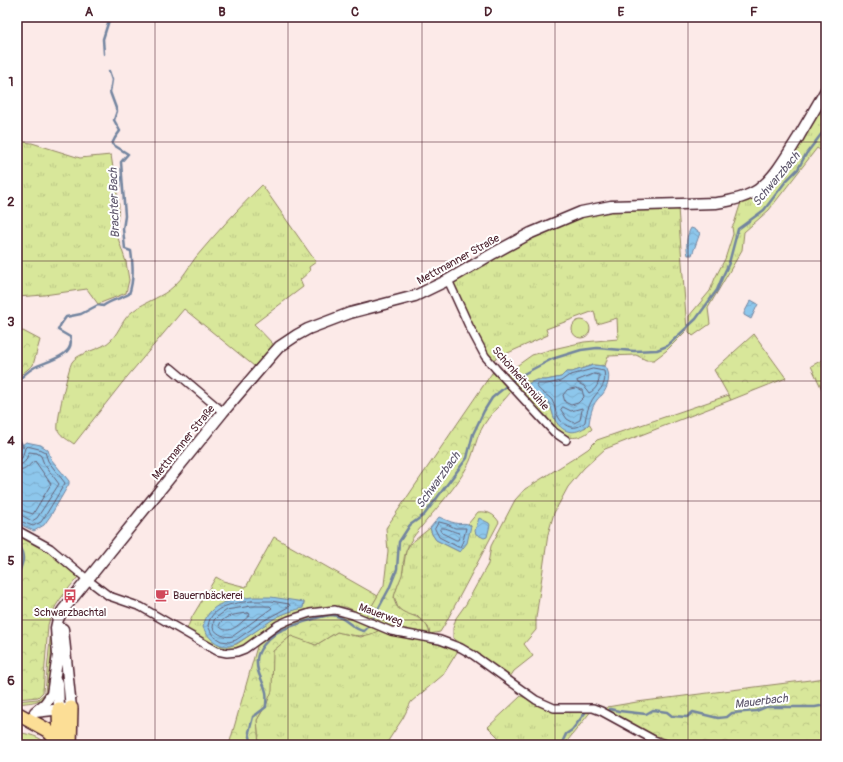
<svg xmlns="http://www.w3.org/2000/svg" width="843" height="762" font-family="Pangolin,sans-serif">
	<defs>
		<pattern id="grass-tufts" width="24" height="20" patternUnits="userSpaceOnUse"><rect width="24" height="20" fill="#d8e79a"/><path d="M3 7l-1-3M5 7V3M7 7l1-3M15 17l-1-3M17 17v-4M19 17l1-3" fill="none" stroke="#bbc685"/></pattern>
		<pattern id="forest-crowns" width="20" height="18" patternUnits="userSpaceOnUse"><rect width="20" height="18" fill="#d8e79a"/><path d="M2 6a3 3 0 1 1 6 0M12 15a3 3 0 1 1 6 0" fill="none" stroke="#bbc685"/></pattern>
		<pattern id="water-waves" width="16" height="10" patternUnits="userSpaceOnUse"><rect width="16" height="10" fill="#8dc7ec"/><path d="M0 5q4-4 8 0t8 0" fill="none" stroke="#7baacb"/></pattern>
	</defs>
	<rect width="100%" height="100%" fill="#fceae8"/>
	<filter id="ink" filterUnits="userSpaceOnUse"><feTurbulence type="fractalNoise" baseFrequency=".025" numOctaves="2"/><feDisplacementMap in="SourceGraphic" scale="8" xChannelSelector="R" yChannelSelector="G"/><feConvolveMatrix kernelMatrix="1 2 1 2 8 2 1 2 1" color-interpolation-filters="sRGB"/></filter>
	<g filter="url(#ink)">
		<path fill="url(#grass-tufts)" stroke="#918362" fill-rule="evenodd" d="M826,96V154L817,148L769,210L744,232L742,250L708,308L710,324L693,336L689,332V316L710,291L715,278L725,259L733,234L732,227L734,224L741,202L756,194Z
			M17,141L32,143L80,158L111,155L119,206L116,232L126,262L129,280L126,293L98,304L87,289L44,295L17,297Z
			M262,185L316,262L309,267L310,271L300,280L303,287L254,324L275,346L254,366L184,309L122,383L74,444C69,440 61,437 58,430C56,422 68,369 72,362C78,352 102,350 111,340C120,331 122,319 133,311C146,301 163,297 174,286C183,278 189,266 196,257C217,232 239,208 262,185Z
			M678,208L687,330L666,351L654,360H646L636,355L608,356L605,366L593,365L572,372H566L561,377L546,380H536L528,388L535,391L537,395L545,399L549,403L555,419L585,428L589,424L592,429C579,441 568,439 554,431L507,378L508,372L532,355L553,349L584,342L618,339L617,318L597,324L594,311L546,329L548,335L490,361L477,341L452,280L494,254L570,218L612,209Z
			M826,358V398L811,366Z
			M729,395L731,400L605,449L584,468L568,487L554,513L548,534L536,618V630L524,644L533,656L514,671L510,677L453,638V628L456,618L466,604L488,564L491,546L515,500L525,489L573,459L588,449L597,440Z
			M478,512C488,511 494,514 499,522L445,624L440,632L430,634L428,627L417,616L407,615L398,608L394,596L403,570L406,551L410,544L430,528L432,534L436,540L460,552L471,526L468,524Z
			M274,537L378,596L366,616L346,607H334L233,650L216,649L186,631L192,617L216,577L223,581L246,587ZM304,602L303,607L277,616L237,644L229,646L220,645Z
			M68,595V598L53,633L48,692C40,704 30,702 17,704V701L38,699L45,693L52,618L55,611Z
			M381,629L438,642L459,649L443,675L411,702L403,718L388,741L387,745H259L257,720L267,703L273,651L291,635L316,645L337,632L361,637Z
			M521,696L555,711L592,710L564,745H504L505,744L488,727Z"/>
		<path fill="url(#forest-crowns)" stroke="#918362" d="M23,331L40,340L33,365L17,378V332Z
			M754,334L786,378L731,400L714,370Z
			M494,370L513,389C503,403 489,414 481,430C475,441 474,455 467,467C456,487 441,503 427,520C419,530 410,539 406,551C403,558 404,567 402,575C400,580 394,594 394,598C397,621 424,608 430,634L394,628L366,616L384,585L388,551L386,528Z
			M17,533L48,550L78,577C66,592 52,606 48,625L43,692L38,697L17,699Z
			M323,613C345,614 361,621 381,629C366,639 354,636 337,632L316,645L291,636L273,651L272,691L267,703L257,720L259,745H229L258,643L279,628L299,619Z
			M826,678V745H643L652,740L605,711L607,707L637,702Z
			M17,732C27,734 41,736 47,745H17Z"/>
		<path fill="#d8e79a" stroke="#918362" d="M572 329a9 9 0 1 1 18 0a9 9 0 1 1-18 0Z"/>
		<path fill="url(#water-waves)" stroke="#72849f" d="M691,228L694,229L700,233L692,255H688C686,246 686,236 691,228Z
			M751,300L758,304L751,319L744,315V313Z
			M593,365L605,366C612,374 608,388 602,395C600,397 598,398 597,400C592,406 590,416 589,424C577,435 564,435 555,420C552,414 552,407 548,402C545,398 541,398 537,395C534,392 532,390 528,388L527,384L536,380H546L561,377L566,372H572Z
			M26,442L41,445L48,450L51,459L69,481V484L51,515L44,525L34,531L17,523V461L22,445Z
			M439,517C444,519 450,522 455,523C461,525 465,521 471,526L467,543L460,552L436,540L432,534L430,528Z
			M479,518L489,523L490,525L487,537L484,538L476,534L475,531Z
			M252,597H271L304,602L303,608C294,610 285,613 277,617C266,623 237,646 229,646C217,647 207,637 203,627C208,602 231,600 252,597Z"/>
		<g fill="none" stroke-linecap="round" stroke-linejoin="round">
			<path stroke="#656278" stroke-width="1" d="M593,369L604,371C607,384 601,388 594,397C589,404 586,414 585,422C576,431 565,428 559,418C555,413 555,405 552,400C547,394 540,393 536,385L538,384H547L561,381L568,376Z
				M594,374L599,375C600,382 596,390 589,393L584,386L578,383L577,381Z
				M576,388L582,390L584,397L578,403L571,405L565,402L563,395L567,390Z
				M563,407L571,411L582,408V410L580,420L574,423L567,419L561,410Z
				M17,460L22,458L25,448L27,446L39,449L45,452L48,461L65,483L47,513L41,522L33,526L17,520
				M17,465C26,465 26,459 29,452L37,453L41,456L44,464L59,484L37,518L32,521L21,515H17
				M17,471C28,471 28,464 35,461L51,484L33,514L17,509
				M439,522L447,524L455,528H466L463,541L460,547H458L439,537L435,529Z
				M441,528C447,527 453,532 459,533L460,535L458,540H456L442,533L440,530Z
				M252,601H271L289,604L290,606L263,621L236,640L229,642L221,641L213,636L208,626C211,605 235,603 252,601Z
				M252,606H270L272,608L233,636C225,638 218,635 213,628L214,620L217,617L227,610Z
				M248,613L250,614L249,616C240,623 229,637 219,626C222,615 238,614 248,613Z"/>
			<path stroke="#72849f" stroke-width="2.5" d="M104,54L103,39L110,17
				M17,381C23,376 29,370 35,367C47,361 76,356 70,337L58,330L61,324L66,317L81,314L98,305L103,306C111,300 120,299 129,294C134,280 133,266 131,251L125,249L123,229L125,216L121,162L128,154L112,144L115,138L120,131L114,120L117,111L110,92L112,80L109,71
				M17,435L23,447
				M17,577C22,564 27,558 18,545L19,543
				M610,709L619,711L646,714L653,710L667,712L672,716L687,717L693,712L718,718L727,717L732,713L756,711L766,707H815L826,705
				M252,745L249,732L253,717L266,707C266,702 267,696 266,692C263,679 256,674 257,660C257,650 268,639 276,633C284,628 323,615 332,615C346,616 352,630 364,631L369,626L389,589L397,569L399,542L410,525L424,515L467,458L473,434L484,411L492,398L516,378L552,359L581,350L597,348L634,351L657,350L667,346L696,319L717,290L722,278L729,263L738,229L764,210L786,181L798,169L806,154L826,128
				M561,745L566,734L572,730L585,713"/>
			<g stroke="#4a1f2b" stroke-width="10">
				<path id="minor" d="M448,280L469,326L485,356L496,369L554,432L566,440
					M171,368L223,412
					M17,530L50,548L88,580L109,596L141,607L217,651L227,653L237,652L245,649L278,625L289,620L310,613L335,610L353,615L391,631L440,640L461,648L473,655L536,700L554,708H593L601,711L654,740L669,745"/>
			</g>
			<g stroke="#4a1f2b" stroke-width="13">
				<path id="secondary" d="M58,683L59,709
					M35,712L45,704L52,694L58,655L56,628L58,619L63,610L223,412L271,356L279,347L297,335L308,329L350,313L415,296L448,280L494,253L531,233L581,212L611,206L716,203C731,201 746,198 759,189C776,176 787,155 798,138C807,122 817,106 826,90
					M35,712L71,708L63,629"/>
			</g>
			<g stroke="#4a1f2b" stroke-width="16">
				<path id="motorway" d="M59,709L60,745
					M18,714L47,730L59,742
					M70,745L71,708"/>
			</g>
			<use href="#minor" stroke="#fff" stroke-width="7"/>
			<use href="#secondary" stroke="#fff" stroke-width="10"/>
			<use href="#motorway" stroke="#fcde96" stroke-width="13"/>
		</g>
	</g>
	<path fill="none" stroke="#4a1f2b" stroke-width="1" stroke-opacity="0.55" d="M155,17V745M288,17V745M422,17V745M555,17V745M688,17V745M17,142H826M17,261H826M17,381H826M17,501H826M17,620H826"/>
	<defs>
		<g id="cafe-bare" transform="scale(1.08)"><path d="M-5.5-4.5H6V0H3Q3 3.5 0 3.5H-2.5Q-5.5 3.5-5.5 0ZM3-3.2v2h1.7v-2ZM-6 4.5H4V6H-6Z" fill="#d1495b" stroke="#fff" stroke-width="2.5" paint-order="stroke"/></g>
		<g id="bus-bare" transform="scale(1.08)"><path d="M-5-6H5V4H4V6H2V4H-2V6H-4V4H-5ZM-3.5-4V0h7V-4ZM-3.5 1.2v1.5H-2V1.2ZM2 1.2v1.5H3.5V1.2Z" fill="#d1495b" stroke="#fff" stroke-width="2.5" paint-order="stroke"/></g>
	</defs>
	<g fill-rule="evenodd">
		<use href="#cafe-bare" x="162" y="595"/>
		<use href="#bus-bare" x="70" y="596"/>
	</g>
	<g text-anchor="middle" stroke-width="4" stroke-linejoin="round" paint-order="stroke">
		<g font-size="11" fill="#4a1f2b" stroke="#fff">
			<text transform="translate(458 259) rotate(-29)" y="4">Mettmanner Straße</text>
			<text transform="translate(521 378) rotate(49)" y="4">Schönheitsmühle</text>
			<text transform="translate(183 442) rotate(-51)" y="4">Mettmanner Straße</text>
			<text transform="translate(381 614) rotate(20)" y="4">Mauerweg</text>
		</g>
		<g font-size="11" fill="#4a1f2b" stroke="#fff" text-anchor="start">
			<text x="173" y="599">Bauernbäckerei</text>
			<text x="70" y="616" text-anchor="middle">Schwarzbachtal</text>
		</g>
		<g font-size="12" font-style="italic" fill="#615a6f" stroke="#fff">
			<text transform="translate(776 179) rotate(-50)" y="4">Schwarzbach</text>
			<text transform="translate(114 203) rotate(-92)" y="4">Brachter Bach</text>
			<text transform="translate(438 480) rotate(-54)" y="4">Schwarzbach</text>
			<text transform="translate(761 701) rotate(-7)" y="4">Mauerbach</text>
		</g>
	</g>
	<rect width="843" height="762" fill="none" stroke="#fff" stroke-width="44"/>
	<rect x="22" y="22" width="799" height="718" fill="none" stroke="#4a1f2b" stroke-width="1.5"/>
	<g font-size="13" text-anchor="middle" font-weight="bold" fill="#4a1f2b">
		<text x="89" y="16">A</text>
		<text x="222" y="16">B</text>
		<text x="355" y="16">C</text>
		<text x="488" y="16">D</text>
		<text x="621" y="16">E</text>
		<text x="754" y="16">F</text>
		<text x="11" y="86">1</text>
		<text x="11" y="206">2</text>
		<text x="11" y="326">3</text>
		<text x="11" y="445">4</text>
		<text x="11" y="565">5</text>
		<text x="11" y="685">6</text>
	</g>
</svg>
